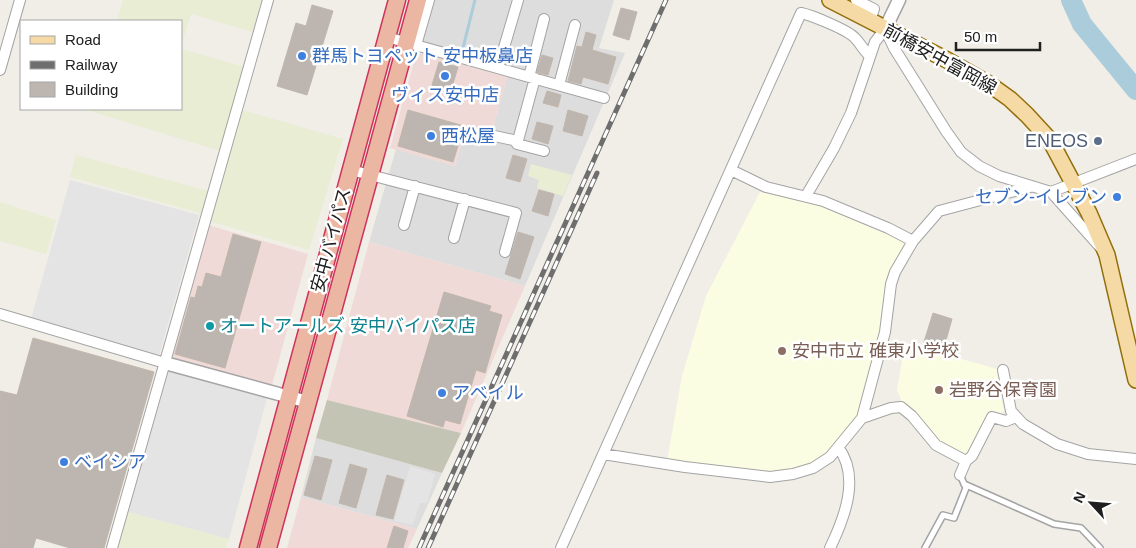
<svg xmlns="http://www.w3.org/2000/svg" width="1136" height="548" font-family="Helvetica,'Noto Sans JP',sans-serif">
	<rect width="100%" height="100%" fill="#f0eee7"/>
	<path fill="#dedddd" d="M434,0H614L599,48L625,53L525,286L369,242L396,149L455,166L467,125L492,132L510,66L422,41Z
		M316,438L442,473L417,529L301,497Z"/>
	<path fill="#efdad8" d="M417,51L507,77L492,132L467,125L455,166L390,148Z
		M208,225L308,254L272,385L174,359L172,354Z
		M369,242L525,286L461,433L327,400Z
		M301,497L417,529L408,548H287Z"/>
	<path fill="#fbfde3" d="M760,192L814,203L903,241L904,247L891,270L887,280L882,327L860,413L831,451L813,464L794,470L769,472L667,461L682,376L706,296Z
		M905,343L997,369L1004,411L1001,414L991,410L969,453L960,455L937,443L918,416L910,408L903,404L897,390Z"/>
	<path fill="#c3c4b3" d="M327,400L461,433L442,473L316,438Z"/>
	<path fill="#e9edd4" d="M123,0H261L253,32L191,14L181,46V21H117Z
		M181,49L245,67L220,151L90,111L91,109H181Z
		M242,110L343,139L309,250L209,221Z
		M76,155L208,191L203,214L70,177Z
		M531,164L572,175L563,196L537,188L539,180L528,176Z
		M0,202L56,220L46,254L0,241Z
		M128,512L229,539L226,548H118Z"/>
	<path fill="#e4e4e4" d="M70,180L199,215L159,356L31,319Z
		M166,371L267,398L229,539L128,512Z
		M410,466L435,474L427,503H420L413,525L394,521Z"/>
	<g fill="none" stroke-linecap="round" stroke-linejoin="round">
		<path stroke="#abccda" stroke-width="3" d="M462,52L475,0"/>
		<path stroke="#abccda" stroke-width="20" d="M1071,0L1082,24L1136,90"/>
	</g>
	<path fill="#bdb6b0" stroke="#c1b6aa" d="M312,5L333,11L307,95L277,86L296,23L306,26Z
		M621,8L637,12L629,40L613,35Z
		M586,32L596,35L592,50L616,57L608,84L583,77L581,84L568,81L577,46L582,47Z
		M542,55L553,58L548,75L537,72Z
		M439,62L458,67L451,90L432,85Z
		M547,91L561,95L558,107L543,103Z
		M408,110L464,126L453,162L398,146Z
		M568,110L588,116L582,136L563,131Z
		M537,122L553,126L548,144L532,139Z
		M513,155L527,159L520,182L506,178Z
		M539,190L554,194L548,216L532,211Z
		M518,232L534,237L520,279L505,274Z
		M233,234L261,242L225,368L175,354L191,297L195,298L198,286L202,287L206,273L221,277Z
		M444,292L491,306L489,311L502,315L485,373L476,370L460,424L445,420L443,427L407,416Z
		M933,313L952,319L943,351L923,345Z
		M33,338L154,372L104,548H70L36,538L33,548H0V391L17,395Z
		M315,456L332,460L321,500L304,495Z
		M350,464L367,469L356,508L339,503Z
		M387,475L404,480L393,519L376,515Z
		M394,526L408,531L403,548H387Z"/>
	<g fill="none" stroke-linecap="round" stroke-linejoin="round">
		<g stroke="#a4a4a4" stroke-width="8">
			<path id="service" d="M964,484L1054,524L1081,528L1100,548
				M925,548L943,515L954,518L966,488L960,475"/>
		</g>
		<g stroke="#a4a4a4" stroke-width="12">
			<path id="minor" d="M856,0L874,9L870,20
				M387,37L604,98
				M416,45L429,0
				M498,68L518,0
				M0,70L20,0
				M529,77L544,19
				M535,78L517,144L544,151
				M559,85L575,25
				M490,135L518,141
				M351,170L516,213L505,252
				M731,170L766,187L823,201L888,228L913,241L939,211L1030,187
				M1051,192L1100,247
				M806,196L834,148L851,113L875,42L885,29L894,48L946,131L961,152L979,166L999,176L1051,192L1136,159
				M404,225L415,186
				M454,238L465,199
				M0,314L165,363
				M1003,370L1011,411L1023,424L1057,444L1088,454L1136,459
				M862,418L891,408L901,407L912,416L936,445L966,461
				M603,454L685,467L770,477L793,474L813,468L830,457L862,418L885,332L891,284L895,272L913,241
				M960,475L966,461L972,456L992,417L1006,421L1016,417
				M112,548L268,0
				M561,548L801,13C811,15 848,30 855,38C861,44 863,50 870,56
				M830,548C844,519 861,477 838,447"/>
		</g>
		<g stroke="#a4a4a4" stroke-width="15">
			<path id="tertiary" d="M885,29L899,0
				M165,363L308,402"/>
		</g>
		<g stroke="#926f0a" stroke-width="18">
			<path id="primary" d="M830,0L947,60L989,84L1010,99L1027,115L1050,140L1089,213L1107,255L1136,380"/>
		</g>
		<g stroke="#d0325c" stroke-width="19">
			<path id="trunk" d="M248,548L397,0
				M268,548L418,0"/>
		</g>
		<use href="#service" stroke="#fff" stroke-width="5"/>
		<use href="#minor" stroke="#fff" stroke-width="10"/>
		<use href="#tertiary" stroke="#fff" stroke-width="12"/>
		<use href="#primary" stroke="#f6daa6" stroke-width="15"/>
		<use href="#trunk" stroke="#ecb7a2" stroke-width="16"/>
		<g stroke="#6e6e6e" stroke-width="5">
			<path id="rail" d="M419,548L666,0
				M428,548L597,173"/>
		</g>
		<use href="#rail" stroke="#fff" stroke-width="3" stroke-dasharray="9" stroke-linecap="butt"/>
	</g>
	<g fill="#3f7fe0" stroke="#fff" stroke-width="2">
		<circle cx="302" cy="56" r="5"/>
		<circle cx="445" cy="76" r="5"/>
		<circle cx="431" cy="136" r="5"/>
		<circle cx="1117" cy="197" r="5"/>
		<circle cx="442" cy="393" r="5"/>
		<circle cx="64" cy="462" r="5"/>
	</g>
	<circle fill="#5c6f8a" stroke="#fff" stroke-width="2" cx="1098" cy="141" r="5"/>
	<circle fill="#0f9aa8" stroke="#fff" stroke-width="2" cx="210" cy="326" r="5"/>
	<g fill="#8d6e63" stroke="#fff" stroke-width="2">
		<circle cx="782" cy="351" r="5"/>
		<circle cx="939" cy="390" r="5"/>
	</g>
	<g text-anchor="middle" stroke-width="5" stroke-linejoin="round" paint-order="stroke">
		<g font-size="18" fill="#366cbe" stroke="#fff" text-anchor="start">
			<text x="312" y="62">群馬トヨペット 安中板鼻店</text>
			<text x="445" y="101" text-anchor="middle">ヴィス安中店</text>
			<text x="441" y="142">西松屋</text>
			<text x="1107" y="203" text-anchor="end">セブン-イレブン</text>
			<text x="452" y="399">アベイル</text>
			<text x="74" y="468">ベイシア</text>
		</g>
		<g font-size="18" fill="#202020" stroke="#fff">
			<text transform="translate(940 59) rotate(29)" y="6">前橋安中富岡線</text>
			<text transform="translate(331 240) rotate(-75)" y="6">安中バイパス</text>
		</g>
		<g font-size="18" fill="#4e5e75" stroke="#fff" text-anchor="end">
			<text x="1088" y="147">ENEOS</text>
		</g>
		<g font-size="18" fill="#0d838f" stroke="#fff" text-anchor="start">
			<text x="220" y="332">オートアールズ 安中バイパス店</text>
		</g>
		<g font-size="18" fill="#785e54" stroke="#fff" text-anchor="start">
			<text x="792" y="357">安中市立 碓東小学校</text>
			<text x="949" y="396">岩野谷保育園</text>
		</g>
	</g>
	<rect x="20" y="20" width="162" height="90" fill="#ffffff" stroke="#a6a6a6"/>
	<rect x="30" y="36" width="25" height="8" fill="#f6daa6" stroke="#a6a6a6"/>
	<text x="65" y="45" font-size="15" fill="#202020">Road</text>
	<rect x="30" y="61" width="25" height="8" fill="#6e6e6e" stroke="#a6a6a6"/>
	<text x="65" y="70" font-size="15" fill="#202020">Railway</text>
	<rect x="30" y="82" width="25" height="15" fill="#bdb6b0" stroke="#a6a6a6"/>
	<text x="65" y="95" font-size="15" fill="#202020">Building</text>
	<g transform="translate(1091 503) rotate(296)" stroke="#ffffff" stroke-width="4" paint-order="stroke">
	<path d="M0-4L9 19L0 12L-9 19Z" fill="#202020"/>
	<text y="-8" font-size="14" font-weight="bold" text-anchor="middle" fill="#202020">N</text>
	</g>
	<path d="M956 42v8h84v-8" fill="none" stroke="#202020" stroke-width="2.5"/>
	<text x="964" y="42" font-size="15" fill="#202020" stroke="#ffffff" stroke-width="4" paint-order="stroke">50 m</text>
</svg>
